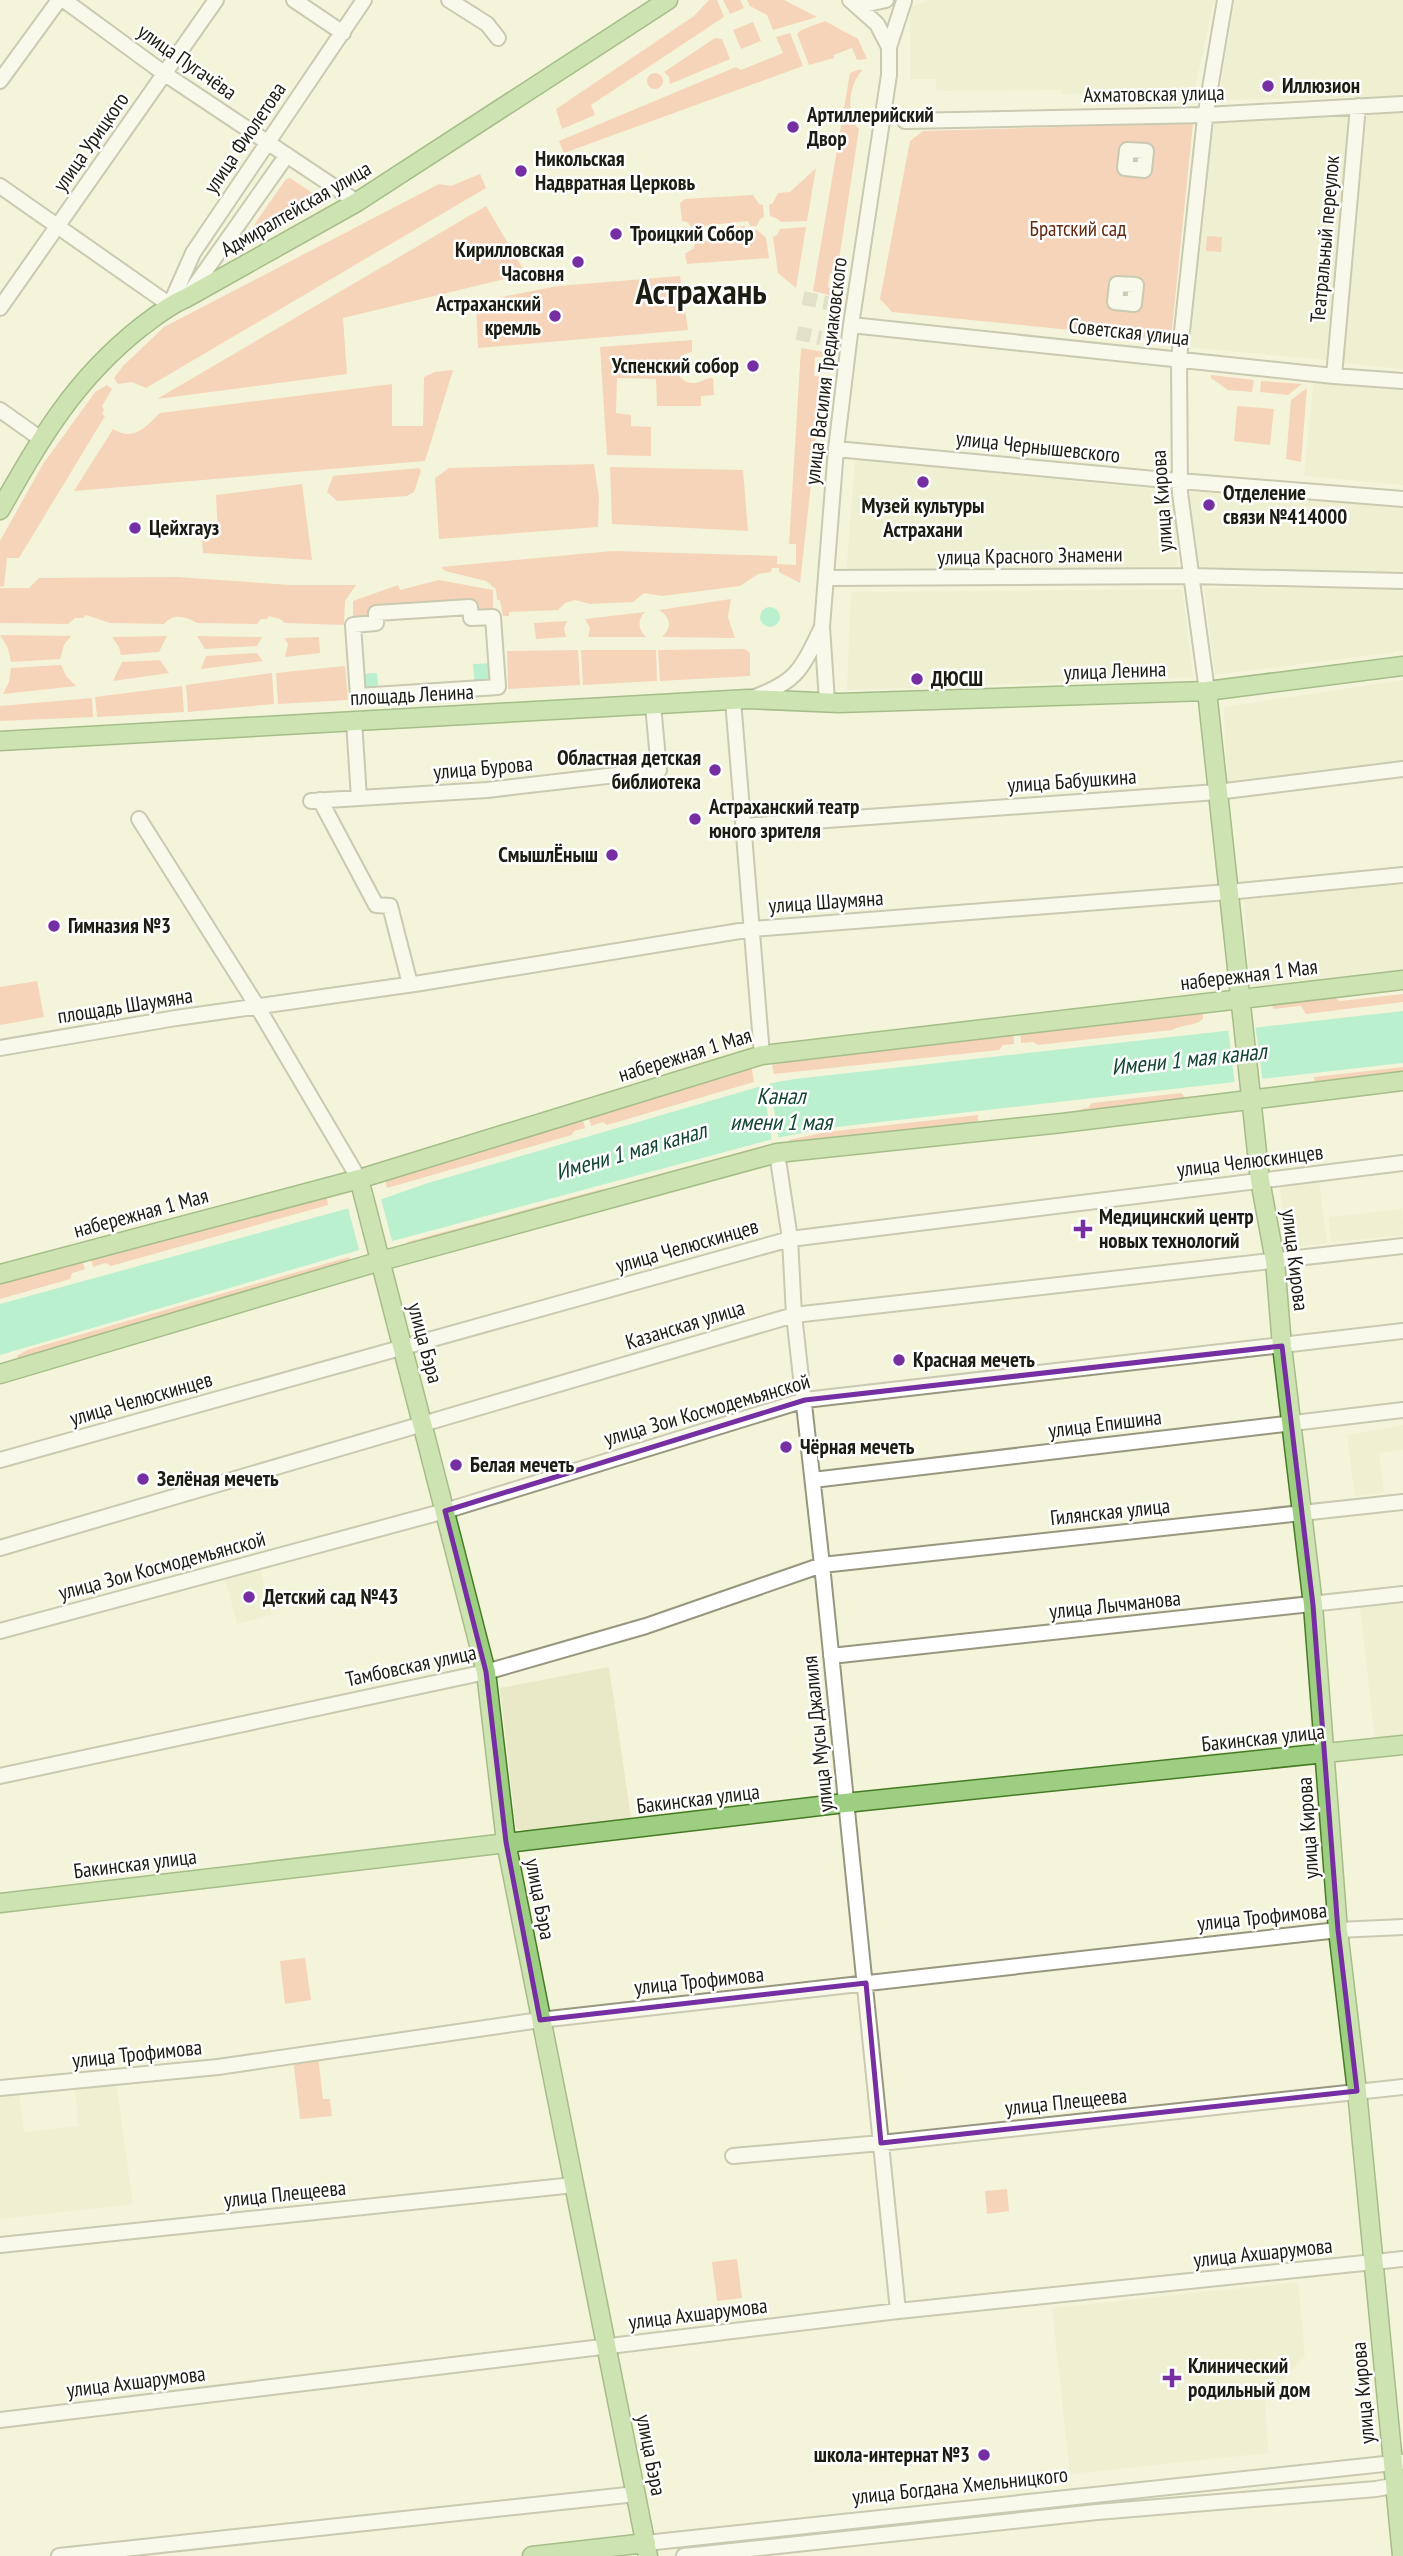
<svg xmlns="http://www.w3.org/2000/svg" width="1403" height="2556" font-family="'PT Sans Narrow',sans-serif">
	<rect width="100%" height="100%" fill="#f4f4da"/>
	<path fill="#e9e8c7" d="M929,0H1214L1194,92L1062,94L1061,90L937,91L936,79H910V7Z
		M1235,0H1403V96L1218,100Z
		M1403,110V369L1343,363L1367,112Z
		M1351,115L1326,360L1186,347L1209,119Z
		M1314,377L1403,386V485L1304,476Z
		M855,459L1174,491L1178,570L846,577Z
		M1189,492L1403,505V573L1199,569Z
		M1204,588H1403V651L1215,675Z
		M1182,589L1193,677L847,690L851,592Z
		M1403,680V761L1227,783L1224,707Z
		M1403,883V970L1250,986L1244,900Z
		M1319,1182L1327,1243L1288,1248L1280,1187Z
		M1402,1209L1403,1235L1331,1242L1329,1217Z
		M1403,1425V1450L1379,1453L1384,1492L1355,1496L1347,1435Z
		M260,1569L272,1615L237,1624L225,1578Z
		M1403,1601V1738L1375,1741L1360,1606Z
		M609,1667L631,1818L526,1831L516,1828L500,1688Z
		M116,2082L133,2204L0,2219V2090L18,2088L24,2132L78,2126L75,2085Z
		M1298,2282L1305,2356L1265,2399L1268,2453L1070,2474L1052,2308Z"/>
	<path fill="#f6ae90" d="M709,0H717L724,17L591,105L595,115L562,129L556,109L694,16Z
		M723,0H740L744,8L730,14Z
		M747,0H784L817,17L773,30L767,15L750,6Z
		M825,21L858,39L867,59L857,60L852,48L834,55V58L809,65L797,34L801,30Z
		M753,22L761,41L741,49L733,30Z
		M790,33L803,66L564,153L559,141L736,67L741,70L783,53L776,37Z
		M715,38L722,39L730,59L670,84L669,77L664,72Z
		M860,69L862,71C849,83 845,116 859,129L837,273H830L828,287L834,290L833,296L813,291L850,73Z
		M647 81a8 8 0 1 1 16 0a8 8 0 1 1-16 0Z
		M1193,123L1172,329L1159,339L892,312L880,299L910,141L923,131Z
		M816,168L807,221L781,222L778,219L770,216L769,205L773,203L778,193L790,192Z
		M480,174L486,188L146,388L132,382L118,384L114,378L123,366L164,327L439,184L451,186Z
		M290,178L317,196L255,234L252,230L256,222L286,179Z
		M753,195L759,204L763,205L764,217L760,219L757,226H750L748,221L702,226V231L696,232L687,222L682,221L680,203L685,199Z
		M486,206L526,274L343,318L347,374L157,399Z
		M745,226L747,231L706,235V230Z
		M806,227L796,288L778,273L773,237L777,235L780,229Z
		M757,230L766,238L769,258L687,264L685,254L694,248L696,236L702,235L703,241L752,236L751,231Z
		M1207,236L1222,237L1221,252L1206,251Z
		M680,276L688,330L478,348L476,302L558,286Z
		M692,340V352C672,355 672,380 691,383C699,384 705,378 713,378L714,395L701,396V406H657L656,379L617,378L616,413L631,415V426L651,427V456L607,455L600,347Z
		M801,348L824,352V357H815L814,376L823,377L800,583L779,572V568H772L771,572L758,574L740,586L662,596L644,593L633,602L590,604L575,600L565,603L558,610L509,612V616H503L500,600H497L496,589L486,581L445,571L441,567L612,551L777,556V564L796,565V544H789Z
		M453,370L425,461L74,491L113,429C133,442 146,427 160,413L392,384V426H423L424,377L435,372Z
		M1211,375L1254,380L1252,392L1228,390L1211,378Z
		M1261,381L1302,384L1288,395L1260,392Z
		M107,385L112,389L102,406L104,410L102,414L105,416L19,558H7L4,586L0,587V541L43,464L88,402L95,392Z
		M1307,388L1301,462L1286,459L1291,400Z
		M1237,406L1274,409L1270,445L1234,441Z
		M594,464L599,497L598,527L439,539L435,478L449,468Z
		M610,467L743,470L748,531L612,524Z
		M419,468L421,471L414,492L407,496L337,501L327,492L333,476Z
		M302,484L312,560L203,553L202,539L218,538L216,495Z
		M177,577L291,585H356L345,601L344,625L285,623L280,619L269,616L267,619H261L257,624L197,623C185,616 173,613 164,624L110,623L86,615L83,618H75L68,624L0,623V588H29L39,578Z
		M439,580L493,590V617L471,618L470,607L376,613L353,625V601L398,585L400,590Z
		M731,599L728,617L735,638L662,637C672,628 671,617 659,610Z
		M645,612C637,620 638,629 646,637H588L590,628L585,619Z
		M567,621L564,628L566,637L536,639L534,623Z
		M0,635L71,636L64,645L60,659L11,662L8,648Z
		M167,636L159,652L121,655L119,647L112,637Z
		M197,636L262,637L257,646L205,649Z
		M319,637L320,653L285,657L288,644L284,638Z
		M745,649L750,653V676L660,681L658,650Z
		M578,650L580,685L508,689L507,651Z
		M581,650H656L657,681L583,685Z
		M257,653L263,661L201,669L206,656Z
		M160,660L169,673L113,681L122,662Z
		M61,665L66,676L76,686L3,694L9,682L11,668Z
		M345,666L348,700L278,704L276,673Z
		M272,673L274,704L188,712L186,685Z
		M182,686L184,712L97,717L95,697Z
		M92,698L93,717L0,721V706Z
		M37,981L44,1017L0,1025V987Z
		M1403,994V1002L1306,1014L1301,1006L1273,1009L1272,1003L1332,996L1340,1001Z
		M1203,1009V1019C1194,1027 1182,1024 1172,1030L1038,1045L1033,1042L1021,1043L1020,1030Z
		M1013,1030L1014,1044L1003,1045L999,1050L774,1074L772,1065L785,1062V1057Z
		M751,1063L754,1082L607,1125L603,1122L591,1126L589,1118L629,1106L633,1098Z
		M1403,1067V1077L1315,1088L1314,1077Z
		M1181,1093L1185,1097L1211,1095L1217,1099L1082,1114L1081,1109L1088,1108L1092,1103Z
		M978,1115V1122L976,1127L791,1147L789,1140L826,1132Z
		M583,1120L585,1128L574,1131L572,1135L387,1188L383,1173L454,1157Z
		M762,1146L764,1153L625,1186L626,1183Z
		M602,1189L609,1190L611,1194L409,1250L407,1242Z
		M326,1194L328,1205L111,1266L106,1263L93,1267L91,1259Z
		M349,1257L352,1266L19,1362L17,1356L27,1350Z
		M82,1261L85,1269L72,1273L70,1279L0,1299V1283Z
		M305,1958L311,2000L285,2004L280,1961Z
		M318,2056L323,2099H330L332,2116L300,2119L293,2058Z
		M1007,2189L1009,2211L987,2214L985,2191Z
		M737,2259L742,2298L717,2301L712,2262Z"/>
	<path fill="#75eac0" d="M760 617a10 10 0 1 1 20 0a10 10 0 1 1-20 0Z
		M496,663L498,687L475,689L473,664Z
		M377,673L379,694L358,696L356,674Z
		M1403,1011V1063L828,1128L781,1137L359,1250L0,1355V1304L382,1199L428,1183L772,1083L795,1079Z"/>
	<path fill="#f4f4da" d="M1255,1024L1263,1083L1235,1086L1228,1027Z
		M769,1080L779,1141L772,1143L763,1082Z
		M380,1195L393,1245L360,1253L347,1204Z"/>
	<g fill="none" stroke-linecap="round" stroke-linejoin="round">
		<path stroke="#c9c9b2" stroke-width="14" stroke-dasharray="14 7" stroke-linecap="butt" d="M803,298L828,303
			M797,333L821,338"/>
		<g stroke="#97967e" stroke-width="18">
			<path id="minor" d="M64,0L165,74L357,202
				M294,0L343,33
				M449,0L487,24L498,38
				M850,0L877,24L889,47
				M859,6L886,0
				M0,81L59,0
				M905,121L1206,115L1403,104
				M1127,150L1146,151L1144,170L1125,168Z
				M0,186L170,305L193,253L364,0
				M1117,284L1136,285L1134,304L1115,302Z
				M187,297L287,155
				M0,308L216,0
				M851,325L1334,376L1403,381
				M1334,376L1358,106
				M0,410L41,439
				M836,449L1155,479L1403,499
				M826,578L1191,576L1403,581
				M470,607L471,618L493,617L498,687L358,696L353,625L376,623V613Z
				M1207,691L1180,493L1179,359L1205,118L1225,0
				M752,698C797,682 801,670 821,629
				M733,700L762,1055
				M827,701L822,627L836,449L851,325L889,75V47L904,1
				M354,721L359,798
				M320,800L376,905L390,906L410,984
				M311,801L487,790L659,770L653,705
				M139,819L257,1006L359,1179L361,1186
				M743,826L1217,792L1403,769
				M0,1048L176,1018L421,983L752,929L1228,892L1403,875
				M777,1153L790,1239L794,1315L822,1565L898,2311
				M0,1460L790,1239L1403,1163
				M813,1480L1403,1410
				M0,1548L794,1315L1403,1246
				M0,1631L445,1511L805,1400L1403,1331
				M831,1656L1403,1594
				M0,1776L486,1672L646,1626L822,1565L1403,1502
				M0,2088L218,2067L540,2020L1338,1930L1403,1927
				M733,2156L881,2143L1403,2087
				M0,2245L574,2185
				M0,2420L898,2311L1403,2259
				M646,2543L1403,2462
				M59,2556L636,2494
				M684,2556L1097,2512L1376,2489L1403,2484"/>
		</g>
		<g stroke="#467b25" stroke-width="21">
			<path id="major" d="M0,510C41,438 74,380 141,327C156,316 169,305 186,298L357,202L668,0
				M1207,691L1260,1180L1275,1261L1282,1346L1313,1605L1338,1930L1357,2091L1402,2556
				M0,741L748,699L839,703L1207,691L1403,666
				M362,1190L486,1672L506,1842L648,2556
				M0,1274L359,1179L762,1055L1403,980
				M0,1374L381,1261L777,1153L1062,1123L1403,1081
				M0,1903L845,1803L1403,1745
				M532,2556L646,2543"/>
		</g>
		<use href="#minor" stroke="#fff" stroke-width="14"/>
		<use href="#major" stroke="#9dce82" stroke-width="18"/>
	</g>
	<path d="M0 0H1403V2556H0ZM1282,1346L1313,1605L1338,1930L1357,2091L881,2143L866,1983L540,2020L506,1842L486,1672L445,1511L805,1400Z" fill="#f4f4da" fill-opacity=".55" fill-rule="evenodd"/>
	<path fill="none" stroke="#762fa2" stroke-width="5" stroke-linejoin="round" d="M1282,1346L1313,1605L1338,1930L1357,2091L881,2143L866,1983L540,2020L506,1842L486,1672L445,1511L805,1400Z"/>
	<g fill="#762fa2" stroke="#fff" stroke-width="2.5">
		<circle cx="1268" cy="86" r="7"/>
		<circle cx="793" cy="127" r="7"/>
		<circle cx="521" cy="171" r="7"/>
		<circle cx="616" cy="234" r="7"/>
		<circle cx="578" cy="262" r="7"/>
		<circle cx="555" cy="316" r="7"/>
		<circle cx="753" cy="366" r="7"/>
		<circle cx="923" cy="482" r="7"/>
		<circle cx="1209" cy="505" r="7"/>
		<circle cx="135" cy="528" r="7"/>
		<circle cx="917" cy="679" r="7"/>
		<circle cx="715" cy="770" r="7"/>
		<circle cx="695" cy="819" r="7"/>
		<circle cx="612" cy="855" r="7"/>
		<circle cx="54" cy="926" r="7"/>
		<path d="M1079.5 1218.5h7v7h7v7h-7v7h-7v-7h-7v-7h7z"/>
		<circle cx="899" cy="1360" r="7"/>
		<circle cx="786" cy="1447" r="7"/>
		<circle cx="456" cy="1465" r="7"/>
		<circle cx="143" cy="1479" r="7"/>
		<circle cx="249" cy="1597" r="7"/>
		<path d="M1168.5 2367.5h7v7h7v7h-7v7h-7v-7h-7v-7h7z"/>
		<circle cx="984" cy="2455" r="7"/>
	</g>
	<g text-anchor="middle" stroke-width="5" stroke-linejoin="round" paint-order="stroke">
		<g font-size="21" fill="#1c1c13" stroke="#fff">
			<text transform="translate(187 62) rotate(35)" y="7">улица Пугачёва</text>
			<text transform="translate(1154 94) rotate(-1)" y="7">Ахматовская улица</text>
			<text transform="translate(245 138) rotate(-56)" y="7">улица Фиолетова</text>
			<text transform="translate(91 142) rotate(-55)" y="7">улица Урицкого</text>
			<text transform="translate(296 209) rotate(-30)" y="7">Адмиралтейская улица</text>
			<text transform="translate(1325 239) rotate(-85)" y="7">Театральный переулок</text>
			<text transform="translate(1129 332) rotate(6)" y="7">Советская улица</text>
			<text transform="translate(826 371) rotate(-83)" y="7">улица Василия Тредиаковского</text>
			<text transform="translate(1038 447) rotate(6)" y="7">улица Чернышевского</text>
			<text transform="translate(1162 501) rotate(-94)" y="7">улица Кирова</text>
			<text transform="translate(1030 556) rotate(-1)" y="7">улица Красного Знамени</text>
			<text transform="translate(1115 671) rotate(-2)" y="7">улица Ленина</text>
			<text transform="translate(412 695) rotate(-3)" y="7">площадь Ленина</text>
			<text transform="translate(483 768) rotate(-5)" y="7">улица Бурова</text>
			<text transform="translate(1072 781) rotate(-4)" y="7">улица Бабушкина</text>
			<text transform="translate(826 902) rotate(-4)" y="7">улица Шаумяна</text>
			<text transform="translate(1249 975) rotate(-7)" y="7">набережная 1 Мая</text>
			<text transform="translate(125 1006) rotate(-9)" y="7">площадь Шаумяна</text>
			<text transform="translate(685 1055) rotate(-17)" y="7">набережная 1 Мая</text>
			<text transform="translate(1250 1161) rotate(-7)" y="7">улица Челюскинцев</text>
			<text transform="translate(141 1213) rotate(-15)" y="7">набережная 1 Мая</text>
			<text transform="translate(687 1246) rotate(-16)" y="7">улица Челюскинцев</text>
			<text transform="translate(1295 1260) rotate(83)" y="7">улица Кирова</text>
			<text transform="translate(685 1325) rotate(-17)" y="7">Казанская улица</text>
			<text transform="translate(425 1343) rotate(75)" y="7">улица Бэра</text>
			<text transform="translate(141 1399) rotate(-16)" y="7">улица Челюскинцев</text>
			<text transform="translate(707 1410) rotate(-16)" y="7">улица Зои Космодемьянской</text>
			<text transform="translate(1105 1424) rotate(-7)" y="7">улица Епишина</text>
			<text transform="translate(1110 1512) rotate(-6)" y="7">Гилянская улица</text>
			<text transform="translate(162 1566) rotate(-15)" y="7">улица Зои Космодемьянской</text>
			<text transform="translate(1115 1605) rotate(-6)" y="7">улица Лычманова</text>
			<text transform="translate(411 1666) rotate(-12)" y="7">Тамбовская улица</text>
			<text transform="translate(818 1734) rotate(-96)" y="7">улица Мусы Джалиля</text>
			<text transform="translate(1263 1738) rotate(-6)" y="7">Бакинская улица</text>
			<text transform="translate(698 1799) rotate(-7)" y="7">Бакинская улица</text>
			<text transform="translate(1308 1828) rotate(-94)" y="7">улица Кирова</text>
			<text transform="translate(135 1864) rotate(-7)" y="7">Бакинская улица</text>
			<text transform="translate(540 1899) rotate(79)" y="7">улица Бэра</text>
			<text transform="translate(1262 1917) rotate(-6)" y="7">улица Трофимова</text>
			<text transform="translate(699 1981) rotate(-6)" y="7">улица Трофимова</text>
			<text transform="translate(137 2054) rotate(-6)" y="7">улица Трофимова</text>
			<text transform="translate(1066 2102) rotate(-6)" y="7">улица Плещеева</text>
			<text transform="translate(285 2194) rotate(-6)" y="7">улица Плещеева</text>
			<text transform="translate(1263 2253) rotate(-6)" y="7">улица Ахшарумова</text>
			<text transform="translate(698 2314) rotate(-7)" y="7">улица Ахшарумова</text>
			<text transform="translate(136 2382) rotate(-7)" y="7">улица Ахшарумова</text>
			<text transform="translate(1363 2393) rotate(-95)" y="7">улица Кирова</text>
			<text transform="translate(651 2455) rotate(79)" y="7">улица Бэра</text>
			<text transform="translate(960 2486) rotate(-6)" y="7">улица Богдана Хмельницкого</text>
		</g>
		<g font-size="21" font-weight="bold" fill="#1c1c13" stroke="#fff" text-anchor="start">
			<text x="1282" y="93">Иллюзион</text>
			<text x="807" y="122">Артиллерийский<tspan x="807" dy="24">Двор</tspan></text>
			<text x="535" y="166">Никольская<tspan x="535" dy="24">Надвратная Церковь</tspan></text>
			<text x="630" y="241">Троицкий Собор</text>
			<text x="564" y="257" text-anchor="end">Кирилловская<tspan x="564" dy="24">Часовня</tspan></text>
			<text x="541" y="311" text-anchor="end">Астраханский<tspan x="541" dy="24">кремль</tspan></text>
			<text x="739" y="373" text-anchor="end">Успенский собор</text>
			<text x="1223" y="500">Отделение<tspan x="1223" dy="24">связи №414000</tspan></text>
			<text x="923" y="513" text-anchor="middle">Музей культуры<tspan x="923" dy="24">Астрахани</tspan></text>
			<text x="149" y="535">Цейхгауз</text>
			<text x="931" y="686">ДЮСШ</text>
			<text x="701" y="765" text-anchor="end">Областная детская<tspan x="701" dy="24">библиотека</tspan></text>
			<text x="709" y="814">Астраханский театр<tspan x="709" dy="24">юного зрителя</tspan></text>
			<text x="598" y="862" text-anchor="end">СмышлЁныш</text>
			<text x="68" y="933">Гимназия №3</text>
			<text x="1099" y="1224">Медицинский центр<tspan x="1099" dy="24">новых технологий</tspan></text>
			<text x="913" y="1367">Красная мечеть</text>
			<text x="800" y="1454">Чёрная мечеть</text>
			<text x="470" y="1472">Белая мечеть</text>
			<text x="157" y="1486">Зелёная мечеть</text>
			<text x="263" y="1604">Детский сад №43</text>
			<text x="1188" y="2373">Клинический<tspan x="1188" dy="24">родильный дом</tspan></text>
			<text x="970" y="2462" text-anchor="end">школа-интернат №3</text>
		</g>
		<g font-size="21" fill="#62290e" stroke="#fff">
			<text x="1078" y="236">Братский сад</text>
		</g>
		<g font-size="23" font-style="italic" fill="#124534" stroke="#fff">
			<text transform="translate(1189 1059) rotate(-6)" y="8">Имени 1 мая канал</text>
			<text x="781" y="1104">Канал<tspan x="781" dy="26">имени 1 мая</tspan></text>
			<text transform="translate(631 1151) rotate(-16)" y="8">Имени 1 мая канал</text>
		</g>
		<g font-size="35" font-weight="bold" fill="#1c1c13" stroke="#fff">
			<text x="701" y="304">Астрахань</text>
		</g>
	</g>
</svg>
